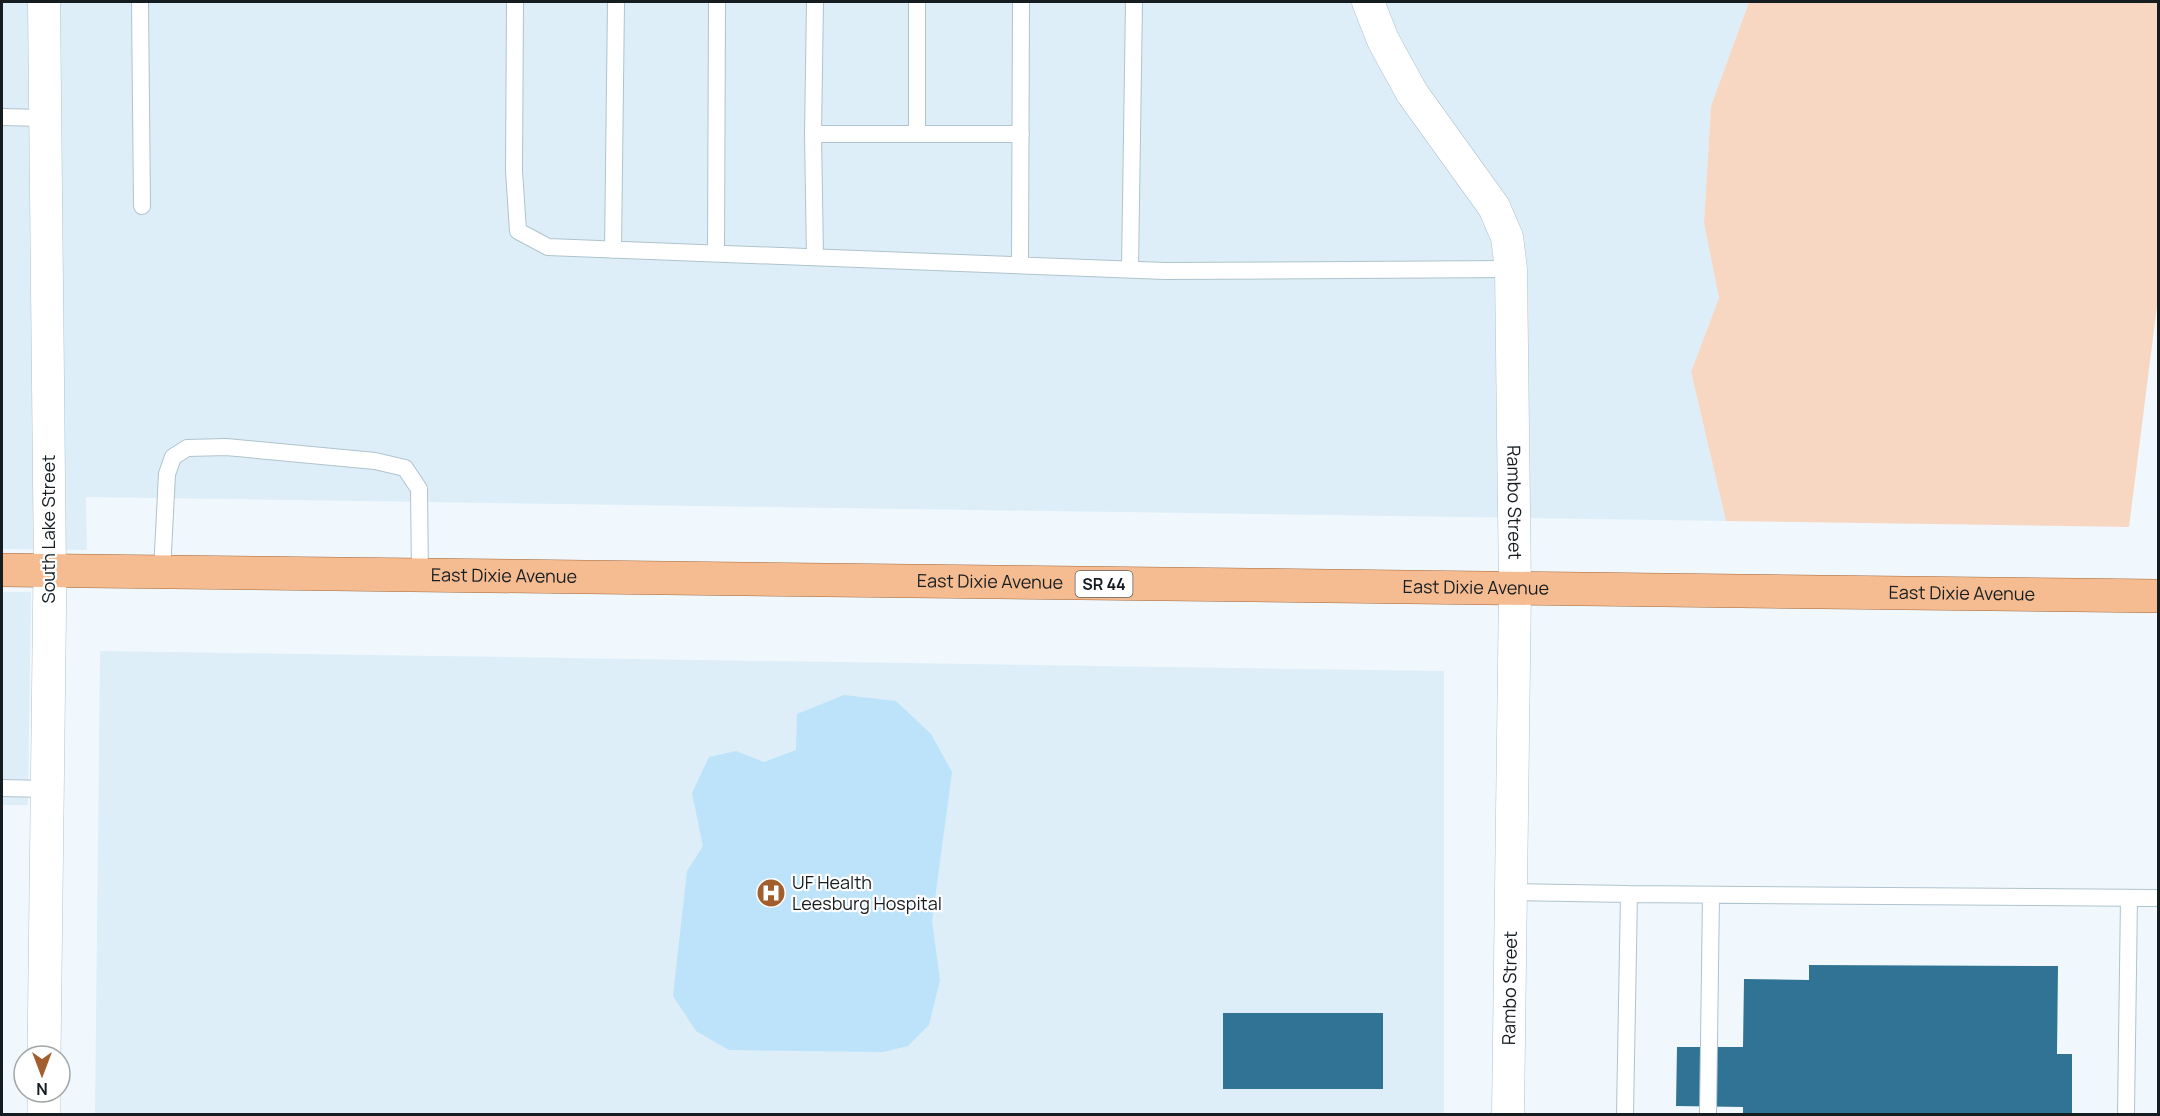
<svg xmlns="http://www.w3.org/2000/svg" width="2160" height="1116" font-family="Manrope,sans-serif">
	<rect width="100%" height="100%" fill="#f0f8fd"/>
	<path fill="#ddeef8" d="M2,2H1749L1711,106L1704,223L1719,298L1691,372L1726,521L86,497L87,550L2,549Z
		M2,592H31L28,805H2Z
		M100,651L1444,671V1114H95Z"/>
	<path fill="#f7d7c2" d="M1749,2H2158V298L2129,527L1726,521L1691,372L1719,298L1704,223L1711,106Z"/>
	<path fill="#bce3f9" d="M844,695L896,701L931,734L952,772L932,921L940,980L929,1025L908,1046L883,1052L729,1050L696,1031L673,996L687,871L703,846L692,793L709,757L736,751L764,762L796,750L797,714Z"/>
	<path fill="#317395" d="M1809,965L2058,966L2057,1054H2072V1114H1743V1107L1676,1106L1677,1047H1743L1744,979L1809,980Z
		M1223,1013H1383V1089H1223Z"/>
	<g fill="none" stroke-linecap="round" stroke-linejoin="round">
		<g stroke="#afc3ce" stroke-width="18">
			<path id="service" d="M140,2L142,206
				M515,2L514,171L518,231L548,247L1165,271L1511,269
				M917,2V134
				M2,117L44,118
				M813,134L815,2
				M613,250L616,2
				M716,253L717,2
				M815,257L813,134H1021
				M1020,265L1021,2
				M1130,269L1134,2
				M162,572L167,474L173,457L187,448L226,447L375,461L405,468L419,489L420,575
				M2,788L47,789
				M1511,892L1629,894L1625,1114
				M1629,894L2158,898
				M1708,1114L1711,895
				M2126,1114L2129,898"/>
		</g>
		<g stroke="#afc3ce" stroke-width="33">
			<g id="minor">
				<path d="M44,2L50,571"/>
				<path id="s1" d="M1368,2L1383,40L1412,93L1494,207L1507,237L1511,269L1515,589L1508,1114"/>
			</g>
		</g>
		<g stroke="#afc3ce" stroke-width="34">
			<path id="tertiary" d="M44,1056L50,571
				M44,1114V1092"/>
		</g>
		<g stroke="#a3683a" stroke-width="34">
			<g id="primary">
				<path id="s2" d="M2,570L2158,596"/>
			</g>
		</g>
		<use href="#service" stroke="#fff" stroke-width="16"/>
		<use href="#minor" stroke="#fff" stroke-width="32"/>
		<use href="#tertiary" stroke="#fff" stroke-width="33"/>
		<use href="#primary" stroke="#f6bc91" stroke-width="33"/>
	</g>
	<defs>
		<g id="hospital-disc" transform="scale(1.5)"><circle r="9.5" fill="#a25f2d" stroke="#fff"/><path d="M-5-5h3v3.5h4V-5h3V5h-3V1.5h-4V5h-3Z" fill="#fff"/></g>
	</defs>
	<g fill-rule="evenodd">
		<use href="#hospital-disc" x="771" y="893"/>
	</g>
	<g text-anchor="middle" stroke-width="4.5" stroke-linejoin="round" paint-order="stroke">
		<rect fill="#fff" stroke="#5b6164" stroke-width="1.5" x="1075.5" y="571" width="57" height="26" rx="4.5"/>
		<g font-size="16" font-weight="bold" fill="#151d21">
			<text x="1104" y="590">SR 44</text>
		</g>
		<g font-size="18" fill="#151d21" stroke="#fff">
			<text dy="6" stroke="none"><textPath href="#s1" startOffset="540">Rambo Street</textPath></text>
			<text transform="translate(49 529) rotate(-90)" y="6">South Lake Street</text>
			<text dy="6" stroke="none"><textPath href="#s2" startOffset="502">East Dixie Avenue</textPath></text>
			<text dy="6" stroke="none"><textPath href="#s2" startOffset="988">East Dixie Avenue</textPath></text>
			<text dy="6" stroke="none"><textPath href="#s2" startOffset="1474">East Dixie Avenue</textPath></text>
			<text dy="6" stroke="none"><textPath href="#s2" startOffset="1960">East Dixie Avenue</textPath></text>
			<text transform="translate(1510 988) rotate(-89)" y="6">Rambo Street</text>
		</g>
		<g font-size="18" fill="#151d21" stroke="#fff" text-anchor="start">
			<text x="792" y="889">UF Health<tspan x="792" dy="21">Leesburg Hospital</tspan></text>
		</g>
	</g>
	<rect width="2160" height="1116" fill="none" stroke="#151d21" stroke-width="6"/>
	<g transform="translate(42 1074) rotate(180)"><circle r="28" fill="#ffffff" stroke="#a1a5a6" stroke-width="1.5"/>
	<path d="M0-4.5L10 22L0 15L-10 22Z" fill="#a25f2d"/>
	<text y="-9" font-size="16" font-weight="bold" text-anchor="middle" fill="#151d21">N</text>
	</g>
</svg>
